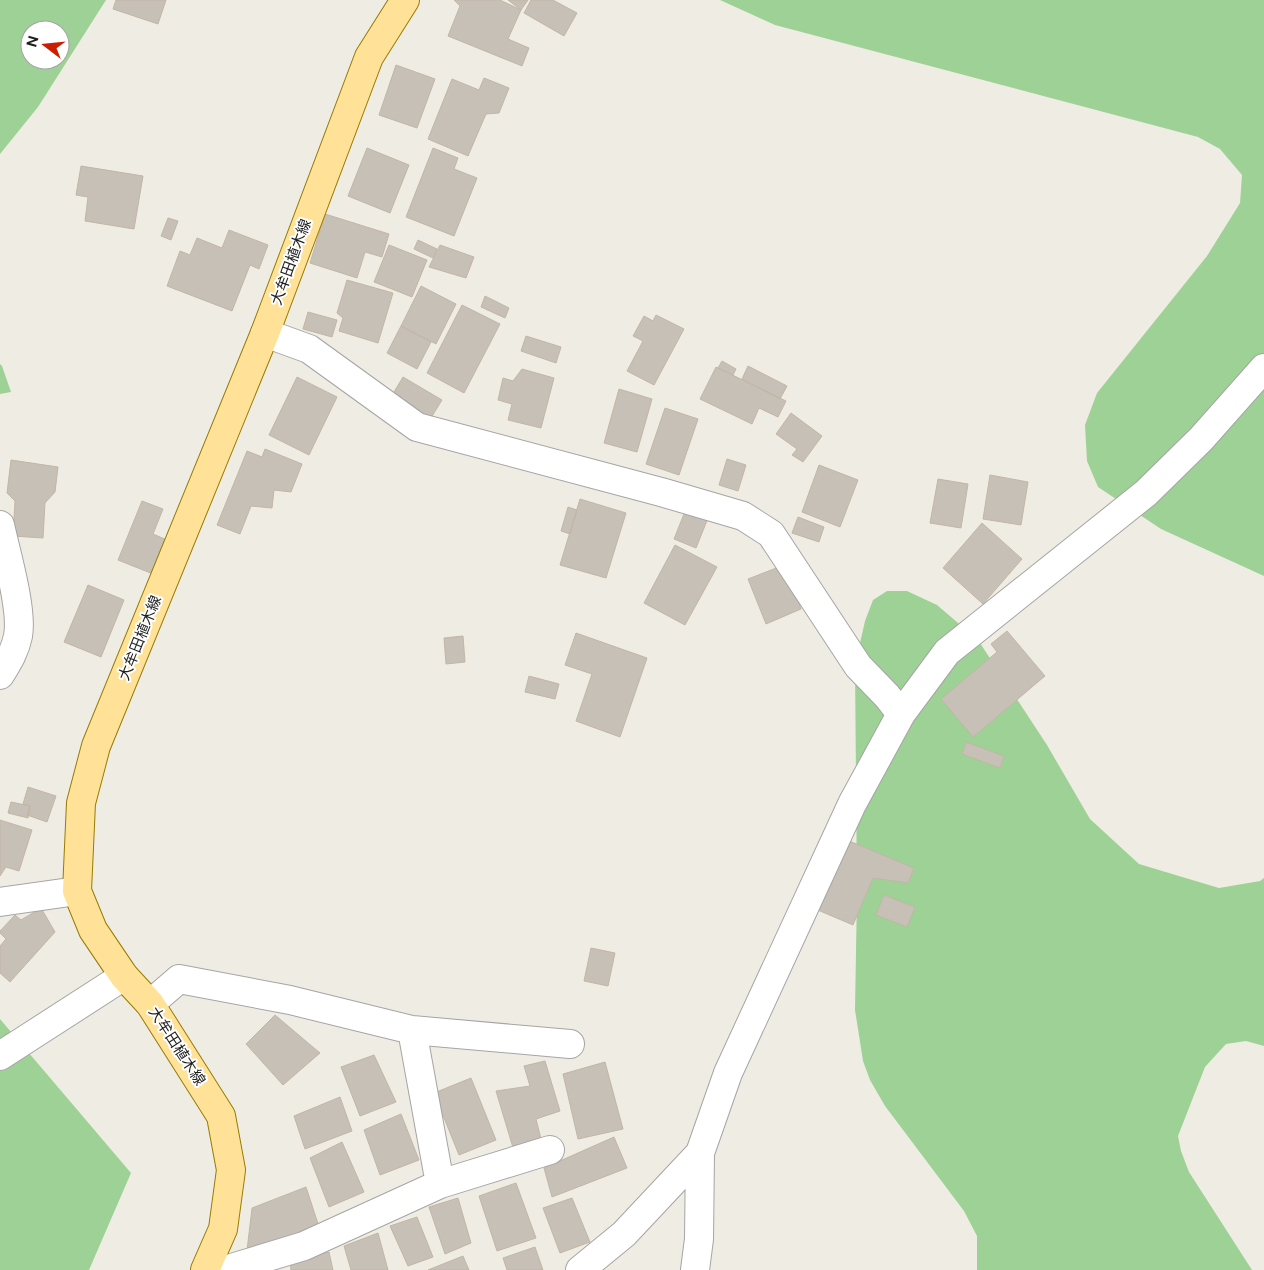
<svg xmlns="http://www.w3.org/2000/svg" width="1264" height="1270" font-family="'Public Sans','Noto Sans JP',sans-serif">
	<rect width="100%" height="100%" fill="#efede3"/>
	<path fill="#9ed195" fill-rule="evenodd" d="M0,0H106L38,107L0,154ZM30,30H60V60H30Z
		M720,0H1264V576L1161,529L1098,487L1087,461L1085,425L1097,393L1207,256L1240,203L1242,175L1220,149L1198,137L775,25Z
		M0,364L2,366L11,392L0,394Z
		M887,591H907L937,605L978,640L1047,745L1090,819L1139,864L1219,888L1260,881L1264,878V1046L1246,1041L1226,1044L1205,1067L1178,1136L1181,1151L1189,1172L1252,1270H977V1236L964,1211L885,1106L870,1080L863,1061L855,1010L857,893L855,665L865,621L873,600Z
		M0,1019L131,1173L89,1270H0Z"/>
	<path fill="#c7c0b6" stroke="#c2b6a5" d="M116,0H166L158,24L113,9Z
		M454,0H500L521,10L508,39L529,48L522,66L448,36L460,6Z
		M508,0H528L521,10Z
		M531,0H553L577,13L564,36L524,13Z
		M396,65L435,79L417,128L379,115Z
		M484,78L509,88L499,113L486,114L468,156L428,139L452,79L479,90Z
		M367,148L409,165L390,213L348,196Z
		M433,148L458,158L454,169L477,178L454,236L406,217Z
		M81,166L143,176L134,229L85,221L88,197L76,195Z
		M325,214L389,234L382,257L365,252L357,278L310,263Z
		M168,218L178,221L171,240L161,236Z
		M229,230L268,245L259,269L250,265L232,311L167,286L180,251L190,255L197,238L222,248Z
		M418,240L437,249L433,258L414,249Z
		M389,245L427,260L412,297L374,282Z
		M440,245L474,257L466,278L429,267Z
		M347,280L393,293L378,343L339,331L343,318L337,313Z
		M421,286L456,304L436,344L401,326Z
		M485,296L509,308L505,318L481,307Z
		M462,305L500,324L464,393L427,373Z
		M308,312L337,320L332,337L303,329Z
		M656,315L684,329L654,385L627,371L643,341L633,336L644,316L653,321Z
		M401,326L431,342L417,369L387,353Z
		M526,336L561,347L556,363L521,351Z
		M722,361L736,369L733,375L718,368Z
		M748,366L787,386L780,399L742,379Z
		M716,367L786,401L778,417L759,408L752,424L700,399Z
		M522,369L554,378L541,428L508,420L512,404L498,400L503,378L513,381Z
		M297,377L337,397L309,455L269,435Z
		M403,377L442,400L429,421L391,397Z
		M619,389L652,399L637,452L604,443Z
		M665,408L698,419L679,475L646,464Z
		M791,413L822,436L803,462L792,455L797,449L776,434Z
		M265,449L302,464L291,492L274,490L272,508L251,506L240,534L217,525L247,451L262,457Z
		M727,459L746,465L738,491L719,485Z
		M11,460L58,467L55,492L45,503L43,538L13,536L15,501L7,493Z
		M819,465L858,480L840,527L802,512Z
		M990,475L1028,482L1021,525L983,519Z
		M938,479L968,484L961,528L930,523Z
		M580,499L626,513L606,578L560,565Z
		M142,501L163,509L153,534L167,540L153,574L118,560Z
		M568,507L577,510L570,534L561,531Z
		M686,509L708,518L696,548L674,539Z
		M798,517L824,527L819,542L792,533Z
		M982,523L1022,559L983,604L943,568Z
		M675,545L717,567L685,625L644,603Z
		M784,565L801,609L766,624L748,579Z
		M88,585L124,600L101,657L64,642Z
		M1007,631L1045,676L973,737L941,699L997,652L991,644Z
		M576,633L647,658L620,737L576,721L592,674L565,665Z
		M463,636L465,662L446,664L444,638Z
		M529,676L559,684L555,699L525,692Z
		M966,742L1004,756L1000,768L962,754Z
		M28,787L56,796L47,822L27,815L30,806L23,804Z
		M11,802L30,806L28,818L8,813Z
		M0,820L32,830L19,871L6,867L0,876Z
		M842,838L914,868L908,883L873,878L853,925L813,908Z
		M884,895L915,907L907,927L876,915Z
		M41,908L55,932L10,982L0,973V946L6,939L0,933V931L15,915L21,920Z
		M591,948L615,953L608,986L584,981Z
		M275,1015L320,1053L283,1085L246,1044Z
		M374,1055L396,1102L360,1116L341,1067Z
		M545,1061L560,1111L536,1119L541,1139L514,1151L496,1091L530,1086L524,1066Z
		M605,1062L623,1129L578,1139L563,1074Z
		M471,1078L496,1140L459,1155L434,1093Z
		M340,1097L352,1131L305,1149L294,1116Z
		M401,1114L419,1160L380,1175L364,1130Z
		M614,1137L627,1168L552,1197L544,1168Z
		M342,1142L364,1192L329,1207L310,1158Z
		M516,1183L536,1238L497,1251L479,1196Z
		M306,1187L321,1233L246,1259L252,1208Z
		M458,1198L471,1243L445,1254L429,1207Z
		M572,1198L590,1242L560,1253L543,1208Z
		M417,1217L433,1257L408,1266L390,1226Z
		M378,1233L388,1270H351L344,1246Z
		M535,1247L543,1270H507L503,1258Z
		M329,1252L333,1270H291L290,1262Z
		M463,1256L469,1270H428Z"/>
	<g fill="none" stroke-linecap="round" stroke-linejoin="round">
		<g stroke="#a5a5a5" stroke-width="30">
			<path id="minor" d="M265,333L309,349L417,427L661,492L743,516L771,534L858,666L887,696L901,714
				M0,525C6,553 23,610 18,636C15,651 8,662 0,675
				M0,902L77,891
				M150,1004L179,979L290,1000L412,1030L570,1044
				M412,1030L440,1184
				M0,1056L124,976
				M225,1270L304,1246L440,1184L550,1150
				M580,1270L624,1234L700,1153
				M695,1270L699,1239L700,1153L728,1073L852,804L901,714L947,652L1146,493L1201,439L1264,368"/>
		</g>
		<g stroke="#977b00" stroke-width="30">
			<path id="primary" d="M205,1270L223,1229L231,1170L221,1116L150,1004L124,976L93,930L77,891L81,803L96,746L265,333L369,57L405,0"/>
		</g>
		<use href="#minor" stroke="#fff" stroke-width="28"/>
		<use href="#primary" stroke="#ffe298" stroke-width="28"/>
	</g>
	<g text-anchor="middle" stroke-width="4" stroke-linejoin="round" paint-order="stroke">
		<g font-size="15" fill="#1e1e1e" stroke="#fff">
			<text transform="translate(291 262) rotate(-70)" y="5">大牟田植木線</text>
			<text transform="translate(140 638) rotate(-68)" y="5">大牟田植木線</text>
			<text transform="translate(177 1046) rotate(57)" y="5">大牟田植木線</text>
		</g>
	</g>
	<g transform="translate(45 45) rotate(286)"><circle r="24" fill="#ffffff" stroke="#a5a5a5"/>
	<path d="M0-4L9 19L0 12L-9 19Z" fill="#cb1e00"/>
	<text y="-8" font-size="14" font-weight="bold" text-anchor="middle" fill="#1e1e1e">N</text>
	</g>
</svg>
